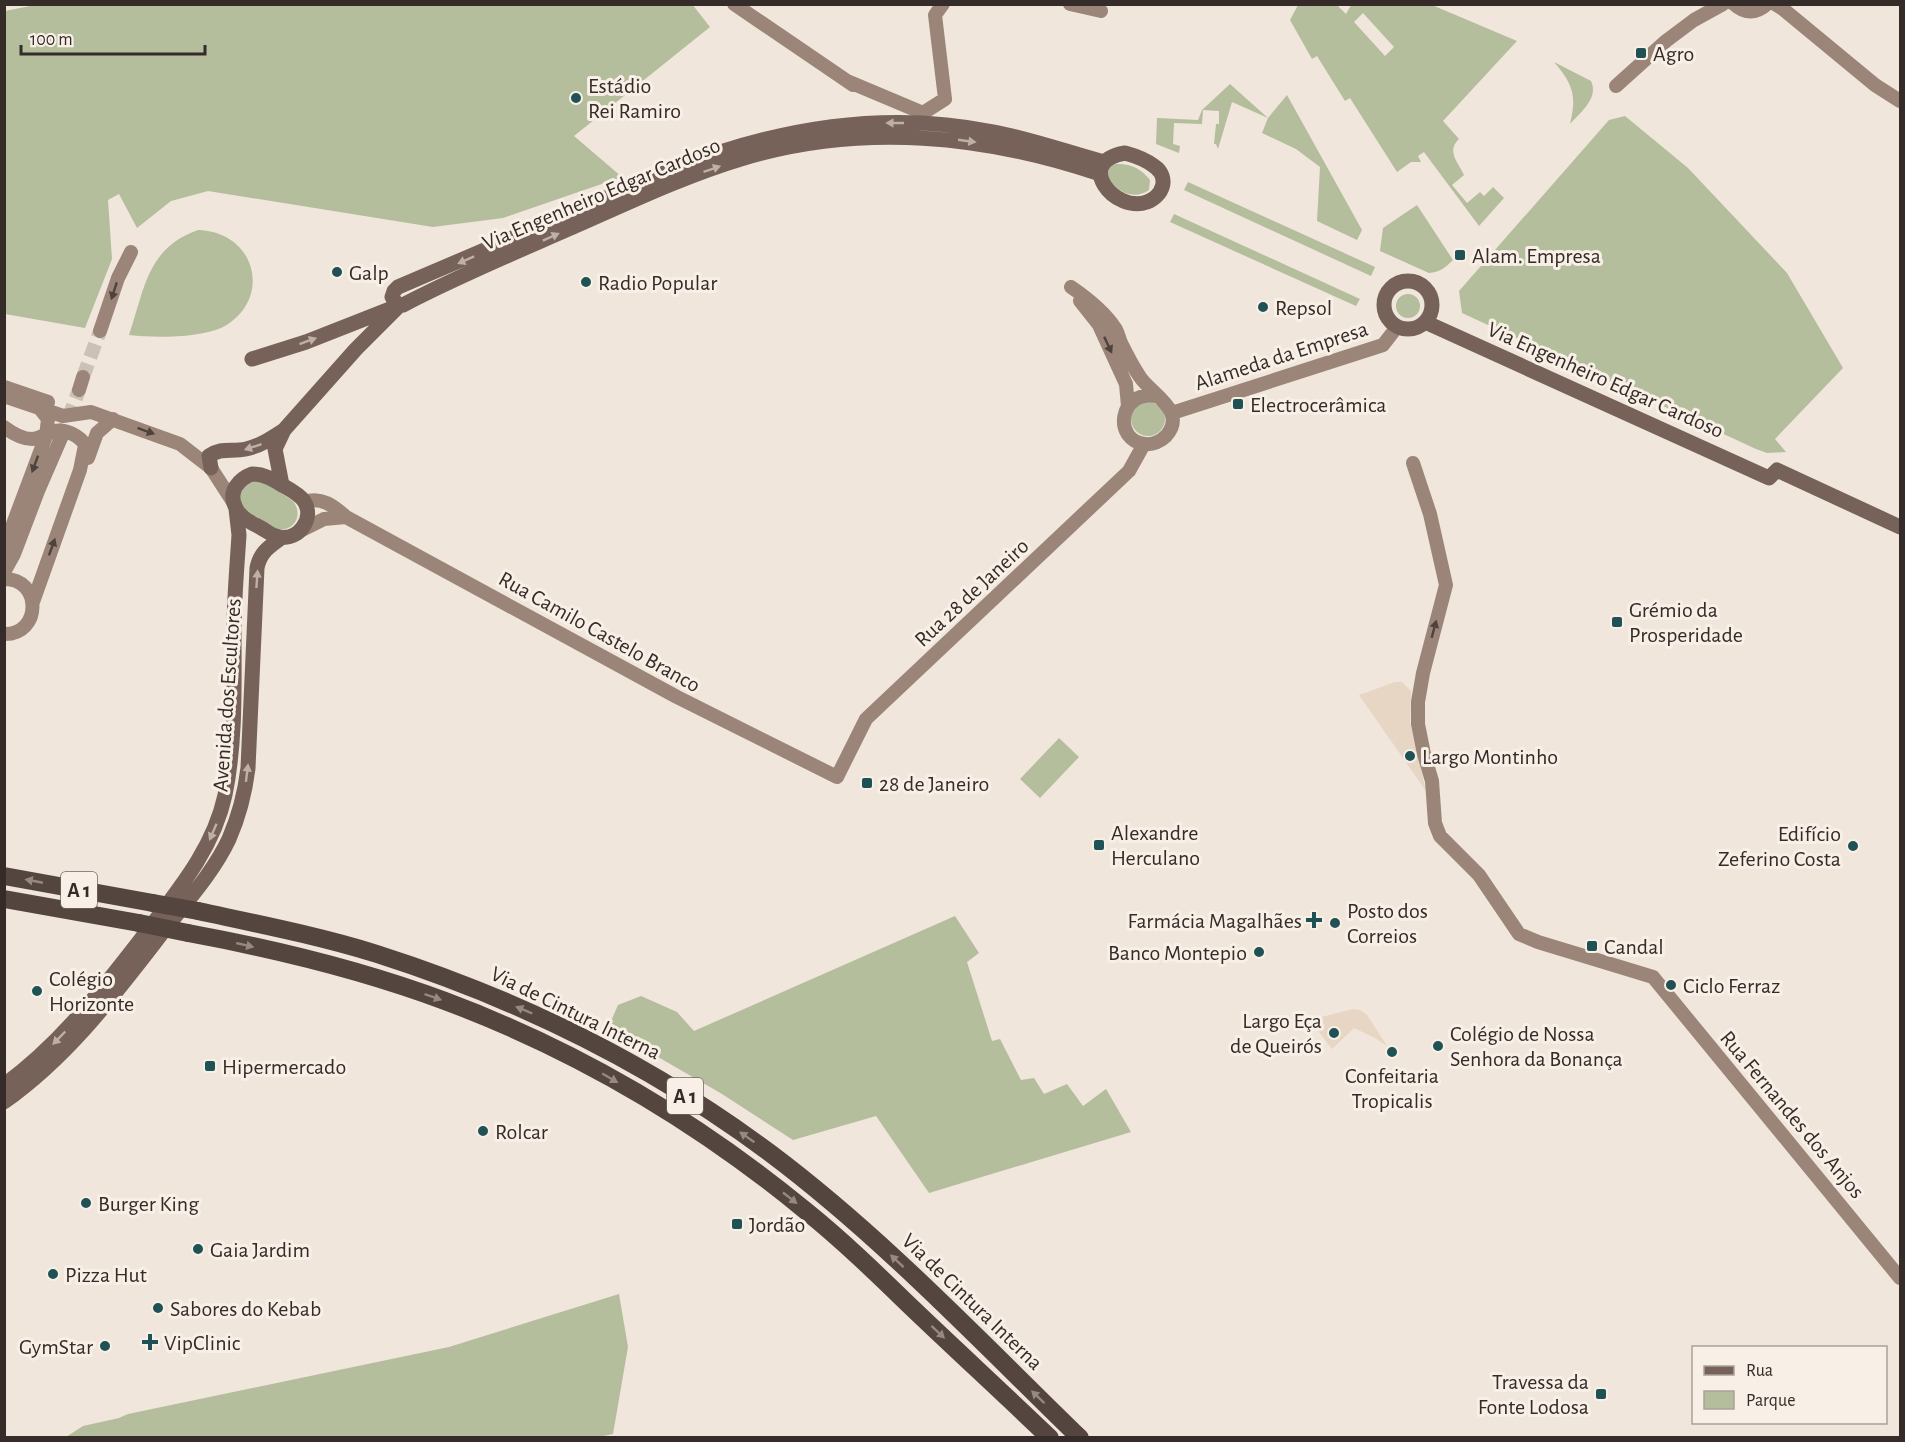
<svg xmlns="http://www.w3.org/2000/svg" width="1905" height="1442" font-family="'Alegreya Sans',sans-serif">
	<rect width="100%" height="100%" fill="#f0e6db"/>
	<path fill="#b4be9c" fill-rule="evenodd" d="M40,4H692L710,27L574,136L622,177L503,218L433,227L208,191L171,201L137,228L119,194L108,200L112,259L85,328L5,314V11Z
		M1298,5H1337L1346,14L1351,5H1432L1517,41L1443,121L1459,139C1446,151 1458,162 1464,175L1452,185L1467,203L1480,192L1484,196L1493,187L1504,198L1479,226L1424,152L1418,156L1421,162H1411L1397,172L1350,98L1345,101L1317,56L1312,59L1290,20ZM1363,13L1394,47L1385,56L1354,22Z
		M1554,62L1591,81C1599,98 1581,112 1570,124C1577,96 1573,84 1554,62Z
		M1230,84L1268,118L1287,95L1362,230L1357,240L1317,221L1320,167L1296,149L1262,133L1268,118L1232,102L1218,149L1216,144H1214L1216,124H1219V111L1203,110L1202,124L1174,123L1173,144L1180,146L1179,153L1156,144L1157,118L1198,120L1202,110Z
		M1625,116L1688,168L1787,273L1843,368L1775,439L1786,452L1767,453L1756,449L1462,313L1459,291L1609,120Z
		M1115,164C1130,163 1141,168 1150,180L1149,190C1133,201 1117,191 1107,178L1109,167Z
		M1188,182L1375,267L1371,276L1184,190Z
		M1417,205L1453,260C1445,268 1440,272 1429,273L1380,251L1383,228Z
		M1174,214L1360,299L1356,306L1170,222Z
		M198,230C258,232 273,302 221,328C198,338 154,338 129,335C145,288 147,248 198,230Z
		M1396 306a12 12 0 1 1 24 0a12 12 0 1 1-24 0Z
		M1131 419a17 17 0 1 1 34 0a17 17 0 1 1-34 0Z
		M254,481L264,482L293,501C303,514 296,530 279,530L245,510C235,497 241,488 254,481Z
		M1059,738L1079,757L1040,798L1020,779Z
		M955,916L979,953L967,962L992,1041L1000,1039L1021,1080L1034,1078L1044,1094L1067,1084L1083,1106L1106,1089L1131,1132L929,1193L876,1116L793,1140L722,1094L608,1028L618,1005L641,996L677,1012L694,1031Z
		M619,1294L628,1347L613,1434L599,1437H66L83,1426L119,1418L128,1414L449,1347Z"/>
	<path fill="#e7d6c3" d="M1395,682H1402L1411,691L1410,722L1426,791L1359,695Z
		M1353,1009L1360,1010L1367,1015L1387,1046L1375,1038L1354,1028L1332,1049L1310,1020Z"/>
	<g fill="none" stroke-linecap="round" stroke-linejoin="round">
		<path stroke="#cbc1b7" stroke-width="14" stroke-dasharray="14 7" stroke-linecap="butt" d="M83,377L100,331
			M61,438L79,390"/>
		<path stroke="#9b8579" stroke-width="14" d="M734,4L853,85
			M1070,4L1101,11
			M1734,4C1745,14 1756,14 1767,4
			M1775,4L1783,9L1875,85L1900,101
			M847,81L923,113L945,99L935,15L943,4
			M1616,86L1666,41L1694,20L1723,4
			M1071,287C1087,298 1104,311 1115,328C1118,332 1119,339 1122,345C1127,355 1133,367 1140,377C1151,394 1188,411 1166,436C1161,441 1153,445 1145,444C1113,441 1118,390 1156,396
			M1080,301L1099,325L1126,384L1128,406
			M100,331L118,278L131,252
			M4,387L48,402
			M79,390L83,377
			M4,396L63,416L91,412L180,444L211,468L233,502
			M1172,413L1383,345L1397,327
			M4,427C12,433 22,439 32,439C41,438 47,433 55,431C66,429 80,436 85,445L80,470L33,602
			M88,458L97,433L113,419
			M1413,463L1430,514L1446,585L1423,673L1418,702V724L1424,754L1432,781L1435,823L1440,836L1479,875L1519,934L1538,942L1653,977L1900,1278
			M305,502C321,496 334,506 346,517L677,697L837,777L866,719L1129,471L1144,444
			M302,530L324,519L346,517
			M4,548L46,436L48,419L41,410
			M4,572L14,554L38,491L61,438
			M4,579C42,578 42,635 4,634"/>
		<path stroke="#766259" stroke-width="15" d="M1125,153C1136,156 1145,159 1154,166C1170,177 1163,196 1147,202C1115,214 1073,162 1125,153Z
			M1100,174C985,135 862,123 744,158C687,175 634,200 580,224C521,250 460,275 403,305L397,304L392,297L394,291L398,287L676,168C777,128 886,110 994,132C1031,139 1067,152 1104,162
			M1384 305a24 24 0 1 1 48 0a24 24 0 1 1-48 0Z
			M1425,322L1769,478L1777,470L1900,527
			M252,359L306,342L395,307
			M211,468L209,456C222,447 231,452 246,449C260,446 272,438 284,430L356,349L400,305
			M252,474C264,474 272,479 282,485C289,489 299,494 304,501C315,518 299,541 279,537C273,536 268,532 263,529C253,523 239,518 235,506C228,491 239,479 252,474Z
			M282,485L275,449L284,430
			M4,1085C59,1045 100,992 141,939C175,894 213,851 225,795C236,741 234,685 234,631C234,599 237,567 239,535L236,509
			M4,1102C69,1056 115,994 163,932C186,902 213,873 229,839C239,816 245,793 248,768L257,568C260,552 269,547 281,538"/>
		<path stroke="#55453f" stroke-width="18" d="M4,876L153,903
			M4,899L139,923
			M198,911C258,924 319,936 377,954C518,999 652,1065 770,1153C882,1237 979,1340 1080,1438
			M188,933C275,949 362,970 445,1001C576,1050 698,1122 806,1211C842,1240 875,1272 908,1304C955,1349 1003,1393 1050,1438"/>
		<path stroke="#55453f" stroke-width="18" d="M153,903L198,911
			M139,923L188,933"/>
	</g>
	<defs><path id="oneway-solid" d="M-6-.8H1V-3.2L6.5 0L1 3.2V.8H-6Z" transform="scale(1.5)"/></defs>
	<g fill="#beb0a7">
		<use href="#oneway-solid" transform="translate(895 123) rotate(-180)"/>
		<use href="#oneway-solid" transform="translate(967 141) rotate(8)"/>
		<use href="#oneway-solid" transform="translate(712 169) rotate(-19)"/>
		<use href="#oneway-solid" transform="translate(551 237) rotate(-24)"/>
		<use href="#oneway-solid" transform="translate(466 260) rotate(156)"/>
		<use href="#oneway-solid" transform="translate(308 341) rotate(-20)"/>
		<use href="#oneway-solid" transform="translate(253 447) rotate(162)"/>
		<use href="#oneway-solid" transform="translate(257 579) rotate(-86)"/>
		<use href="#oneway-solid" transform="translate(247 773) rotate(-83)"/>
		<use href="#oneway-solid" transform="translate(213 832) rotate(113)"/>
		<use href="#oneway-solid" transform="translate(59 1038) rotate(134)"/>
	</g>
	<g fill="#4e423c">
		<use href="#oneway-solid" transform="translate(114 291) rotate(108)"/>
		<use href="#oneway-solid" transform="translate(1108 345) rotate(65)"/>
		<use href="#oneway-solid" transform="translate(146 431) rotate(20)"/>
		<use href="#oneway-solid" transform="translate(35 464) rotate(110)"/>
		<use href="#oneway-solid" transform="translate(52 547) rotate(-70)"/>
		<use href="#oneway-solid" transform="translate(1434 629) rotate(-75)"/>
	</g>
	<g fill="#968982">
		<use href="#oneway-solid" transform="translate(34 881) rotate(-169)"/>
		<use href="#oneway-solid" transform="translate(245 945) rotate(13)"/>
		<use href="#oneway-solid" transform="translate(433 997) rotate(19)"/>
		<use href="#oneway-solid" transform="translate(524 1010) rotate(-157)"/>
		<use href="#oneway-solid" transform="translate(610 1078) rotate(30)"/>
		<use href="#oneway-solid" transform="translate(747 1137) rotate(-145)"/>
		<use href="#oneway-solid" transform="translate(790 1198) rotate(38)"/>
		<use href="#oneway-solid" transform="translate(897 1261) rotate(-137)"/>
		<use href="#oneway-solid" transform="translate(938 1332) rotate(43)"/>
		<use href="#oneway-solid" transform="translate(1038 1397) rotate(-136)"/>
	</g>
	<g fill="#205154" stroke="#f8f0e7" stroke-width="2">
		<rect x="1635" y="47" width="12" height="12" rx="3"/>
		<circle cx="576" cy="98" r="6"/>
		<rect x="1454" y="249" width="12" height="12" rx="3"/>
		<circle cx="337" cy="272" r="6"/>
		<circle cx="586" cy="282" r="6"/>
		<circle cx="1263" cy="307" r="6"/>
		<rect x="1232" y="398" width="12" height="12" rx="3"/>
		<rect x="1611" y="616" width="12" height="12" rx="3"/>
		<circle cx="1410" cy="756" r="6"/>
		<rect x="861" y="777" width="12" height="12" rx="3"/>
		<rect x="1093" y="839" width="12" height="12" rx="3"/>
		<circle cx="1853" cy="846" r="6"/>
		<path d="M1311 911h6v6h6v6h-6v6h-6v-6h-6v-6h6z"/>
		<circle cx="1335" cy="923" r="6"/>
		<rect x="1586" y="940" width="12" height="12" rx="3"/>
		<circle cx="1259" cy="952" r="6"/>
		<circle cx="1671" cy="985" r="6"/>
		<circle cx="37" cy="991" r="6"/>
		<circle cx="1334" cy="1033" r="6"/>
		<circle cx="1438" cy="1046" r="6"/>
		<circle cx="1392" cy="1052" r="6"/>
		<rect x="204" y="1060" width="12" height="12" rx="3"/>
		<circle cx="483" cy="1131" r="6"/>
		<circle cx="86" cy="1203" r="6"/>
		<rect x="731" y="1218" width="12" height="12" rx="3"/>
		<circle cx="198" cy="1249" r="6"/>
		<circle cx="53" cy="1274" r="6"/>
		<circle cx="158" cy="1308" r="6"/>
		<path d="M147 1333h6v6h6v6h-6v6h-6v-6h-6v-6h6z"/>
		<circle cx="105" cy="1346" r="6"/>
		<rect x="1595" y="1388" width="12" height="12" rx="3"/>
	</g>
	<g text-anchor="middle" stroke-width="6" stroke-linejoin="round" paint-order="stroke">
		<g fill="#f8f0e7" stroke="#706661" stroke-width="1.5">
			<rect x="61" y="872" width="36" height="36" rx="4.5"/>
			<rect x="667" y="1078" width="36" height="36" rx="4.5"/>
		</g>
		<g font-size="21" font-weight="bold" fill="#352b28">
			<text x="79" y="897">A 1</text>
			<text x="685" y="1103">A 1</text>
		</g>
		<g font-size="22" fill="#352b28" stroke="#f8f0e7" text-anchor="start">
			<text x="1653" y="61">Agro</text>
			<text x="588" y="93">Estádio<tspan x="588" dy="25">Rei Ramiro</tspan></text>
			<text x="1472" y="263">Alam. Empresa</text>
			<text x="349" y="280">Galp</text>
			<text x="598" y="290">Radio Popular</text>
			<text x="1275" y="315">Repsol</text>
			<text x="1250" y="412">Electrocerâmica</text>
			<text x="1629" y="617">Grémio da<tspan x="1629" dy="25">Prosperidade</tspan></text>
			<text x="1422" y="764">Largo Montinho</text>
			<text x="879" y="791">28 de Janeiro</text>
			<text x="1111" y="840">Alexandre<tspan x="1111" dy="25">Herculano</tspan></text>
			<text x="1841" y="841" text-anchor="end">Edifício<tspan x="1841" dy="25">Zeferino Costa</tspan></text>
			<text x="1347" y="918">Posto dos<tspan x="1347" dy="25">Correios</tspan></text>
			<text x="1302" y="928" text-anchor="end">Farmácia Magalhães</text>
			<text x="1604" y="954">Candal</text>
			<text x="1247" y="960" text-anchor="end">Banco Montepio</text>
			<text x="49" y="986">Colégio<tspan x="49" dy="25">Horizonte</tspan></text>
			<text x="1683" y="993">Ciclo Ferraz</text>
			<text x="1322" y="1028" text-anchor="end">Largo Eça<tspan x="1322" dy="25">de Queirós</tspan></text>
			<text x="1450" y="1041">Colégio de Nossa<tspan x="1450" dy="25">Senhora da Bonança</tspan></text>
			<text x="222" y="1074">Hipermercado</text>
			<text x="1392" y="1083" text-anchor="middle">Confeitaria<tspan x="1392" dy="25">Tropicalis</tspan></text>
			<text x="495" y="1139">Rolcar</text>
			<text x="98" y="1211">Burger King</text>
			<text x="749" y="1232">Jordão</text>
			<text x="210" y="1257">Gaia Jardim</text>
			<text x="65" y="1282">Pizza Hut</text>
			<text x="170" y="1316">Sabores do Kebab</text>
			<text x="164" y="1350">VipClinic</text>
			<text x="93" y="1354" text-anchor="end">GymStar</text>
			<text x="1589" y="1389" text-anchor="end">Travessa da<tspan x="1589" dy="25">Fonte Lodosa</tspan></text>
		</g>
		<g font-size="22" fill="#352b28" stroke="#f8f0e7">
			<text transform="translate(601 193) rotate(-23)" y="8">Via Engenheiro Edgar Cardoso</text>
			<text transform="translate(1281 355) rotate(-18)" y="8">Alameda da Empresa</text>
			<text transform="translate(1606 379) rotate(24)" y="8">Via Engenheiro Edgar Cardoso</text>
			<text transform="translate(971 592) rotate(-43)" y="8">Rua 28 de Janeiro</text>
			<text transform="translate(600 631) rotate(29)" y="8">Rua Camilo Castelo Branco</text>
			<text transform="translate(226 695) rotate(-86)" y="8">Avenida dos Escultores</text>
			<text transform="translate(576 1012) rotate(26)" y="8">Via de Cintura Interna</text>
			<text transform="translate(1793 1114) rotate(50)" y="8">Rua Fernandes dos Anjos</text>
			<text transform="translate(973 1301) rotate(44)" y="8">Via de Cintura Interna</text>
		</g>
	</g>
	<rect width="1905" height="1442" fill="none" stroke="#352b28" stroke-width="12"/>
	<rect x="1692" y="1346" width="195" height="78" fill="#f8f0e7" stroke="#aaa19b" stroke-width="1.5"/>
	<rect x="1704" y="1366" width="30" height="9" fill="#766259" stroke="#aaa19b" stroke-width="1.5"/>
	<text x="1746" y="1376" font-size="18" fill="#352b28">Rua</text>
	<rect x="1704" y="1391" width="30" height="18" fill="#b4be9c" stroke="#aaa19b" stroke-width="1.5"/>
	<text x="1746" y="1406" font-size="18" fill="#352b28">Parque</text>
	<path d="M21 45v9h184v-9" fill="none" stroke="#352b28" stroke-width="3"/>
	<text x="30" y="45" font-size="18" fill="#352b28" stroke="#f8f0e7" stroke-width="4.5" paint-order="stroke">100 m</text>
</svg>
